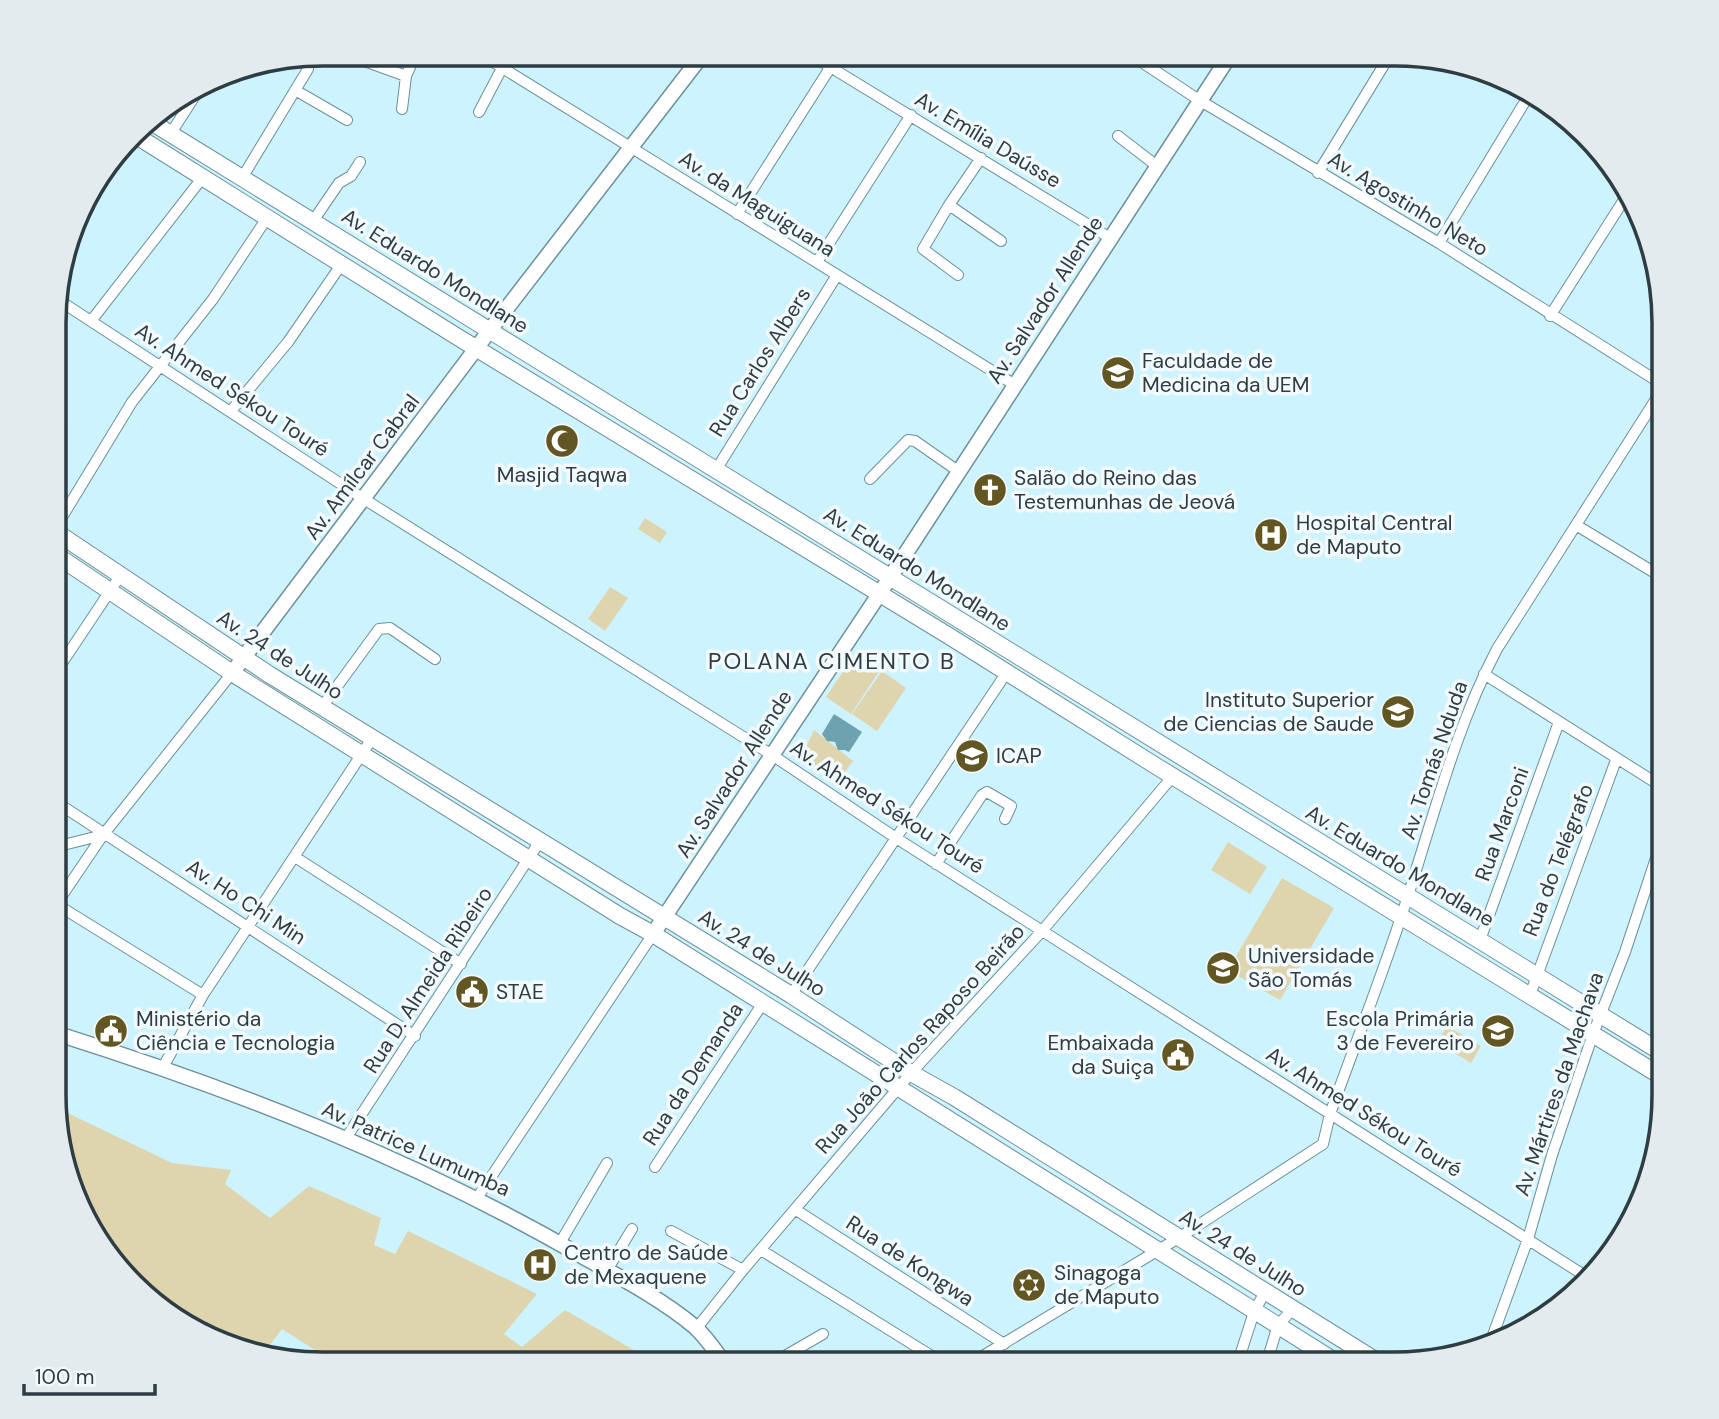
<svg xmlns="http://www.w3.org/2000/svg" width="1719" height="1419" font-family="'DM Sans',sans-serif">
	<rect width="100%" height="100%" fill="#cdf3fe"/>
	<path fill="#ded5ae" d="M645,518L667,532L660,543L638,529Z
		M610,587L628,598L605,631L588,619Z
		M855,654L880,670L851,714L826,697Z
		M882,671L906,688L877,731L852,714Z
		M814,730L853,761L839,780L802,756Z
		M1228,842L1267,867L1250,894L1211,870Z
		M1282,878L1334,908L1280,1000L1228,970Z
		M1447,1026L1481,1046L1471,1063L1437,1043Z
		M55,1107L172,1163L231,1170L225,1184L270,1218L309,1186L381,1218L374,1245L395,1254L408,1231L537,1294L504,1334L522,1347L565,1310L646,1357L640,1364H337L282,1329L263,1354L220,1344L134,1287L137,1271L120,1268L82,1214Z"/>
	<path fill="#6da3b1" d="M834,714L862,732L849,752L845,750H838L835,742L827,741L822,734Z"/>
	<g fill="none" stroke-linecap="round" stroke-linejoin="round">
		<g stroke="#6d9099" stroke-width="12">
			<path id="street" d="M345,54L406,76
				M480,54L1015,385
				M809,54L1110,238
				M1131,55L1199,100L1439,243L1665,386
				M295,90L347,120
				M402,109L406,76L416,54
				M479,112L502,68
				M171,133L198,91
				M1118,136L1157,166
				M981,158L949,205L1001,241
				M1318,173L1390,55
				M242,178L308,69
				M949,205L923,249L958,275
				M737,214L830,68
				M313,221L339,183L351,176L360,162
				M1439,243L1529,95
				M817,262L911,115
				M57,299L364,499L772,755L896,838L1590,1279
				M1550,316L1627,195
				M91,321L203,177
				M231,411L288,342L341,265
				M716,470L837,275
				M870,479L908,440L915,441L958,471
				M1576,525L1665,579
				M56,527L132,402L213,299L267,218
				M56,672L120,576
				M1484,674L1664,788
				M322,707L379,629L390,628L435,659
				M56,802L415,1036
				M55,847L103,835
				M295,857L461,964
				M936,864L982,795L987,792L1011,806L1005,819
				M56,904L203,995
				M55,906L103,835L232,673
				M1480,940L1559,722
				M791,995L1007,672
				M1530,995L1616,760
				M163,1067L203,995L373,737
				M346,1138L540,841
				M655,1167L763,1003
				M477,1198L653,934
				M796,1210L1004,1344
				M671,1231L743,1270
				M560,1243L607,1163
				M761,1250L946,1365
				M607,1270L632,1229
				M696,1329L743,1270L911,1073L1042,931L1173,776
				M1489,1346L1528,1239L1552,1155L1593,1034L1625,952L1664,834
				M771,1364L823,1334
				M968,1365L1180,1237L1323,1144L1330,1114C1356,1042 1384,971 1407,899C1434,815 1456,727 1497,649L1665,385
				M1237,1365L1254,1312L1265,1292
				M1266,1365L1278,1325L1293,1309"/>
		</g>
		<g stroke="#6d9099" stroke-width="17">
			<path id="secondary" d="M232,673L490,330L703,54
				M653,934L880,593L1230,55
				M55,1033C236,1090 413,1159 578,1254C616,1275 662,1299 695,1327C707,1338 716,1352 725,1364"/>
		</g>
		<g stroke="#6d9099" stroke-width="18">
			<path id="primary" d="M148,120L1664,1054
				M135,135L456,336L949,636L1156,766L1664,1078
				M56,532L270,675L791,995L911,1073L954,1097L1383,1365
				M56,555L232,673L620,916L653,934L1341,1365"/>
		</g>
		<use href="#street" stroke="#fff" stroke-width="10"/>
		<use href="#secondary" stroke="#fff" stroke-width="14"/>
		<use href="#primary" stroke="#fff" stroke-width="16"/>
	</g>
	<defs>
		<g id="university-disc" transform="scale(1.75)"><circle r="9.5" fill="#625622" stroke="#f3fafd"/><path d="M0-5L7-2L0 1L-7-2ZM-4 1L0 2.5L4 1V4Q0 6-4 4Z" fill="#fff"/></g>
		<g id="mosque-disc" transform="scale(1.75)"><circle r="9.5" fill="#625622" stroke="#f3fafd"/><path d="M3.5-4.9A6 6 0 1 0 3.5 4.9A5 5 0 1 1 3.5-4.9Z" fill="#fff"/></g>
		<g id="church-disc" transform="scale(1.75)"><circle r="9.5" fill="#625622" stroke="#f3fafd"/><path d="M-1.2-6h2.4v3.5h3.3v2.4h-3.3V6h-2.4V-.1h-3.3v-2.4h3.3Z" fill="#fff"/></g>
		<g id="hospital-disc" transform="scale(1.75)"><circle r="9.5" fill="#625622" stroke="#f3fafd"/><path d="M-5-5h3v3.5h4V-5h3V5h-3V1.5h-4V5h-3Z" fill="#fff"/></g>
		<g id="school-disc" transform="scale(1.75)"><circle r="9.5" fill="#625622" stroke="#f3fafd"/><path d="M0-5L7-2L0 1L-7-2ZM-4 1L0 2.5L4 1V4Q0 6-4 4Z" fill="#fff"/></g>
		<g id="civic-disc" transform="scale(1.75)"><circle r="9.5" fill="#625622" stroke="#f3fafd"/><path d="M-.6-6.5H3V-4.5H.6V-3L4-1V1h2V6H-6V1h2V-1L-.6-3ZM-1.2 2.5V6h2.4V2.5Z" fill="#fff"/></g>
		<g id="synagogue-disc" transform="scale(1.75)"><circle r="9.5" fill="#625622" stroke="#f3fafd"/><path d="M0-6.5L5.6 3.2H-5.6ZM0 6.5L5.6-3.2H-5.6Z" fill="#fff"/></g>
	</defs>
	<g fill-rule="evenodd">
		<use href="#university-disc" x="1118" y="373"/>
		<use href="#mosque-disc" x="562" y="441"/>
		<use href="#church-disc" x="990" y="490"/>
		<use href="#hospital-disc" x="1271" y="535"/>
		<use href="#school-disc" x="1398" y="712"/>
		<use href="#university-disc" x="972" y="756"/>
		<use href="#university-disc" x="1223" y="968"/>
		<use href="#civic-disc" x="472" y="992"/>
		<use href="#civic-disc" x="111" y="1031"/>
		<use href="#school-disc" x="1498" y="1031"/>
		<use href="#civic-disc" x="1178" y="1055"/>
		<use href="#hospital-disc" x="540" y="1265"/>
		<use href="#synagogue-disc" x="1029" y="1285"/>
	</g>
	<g text-anchor="middle" stroke-width="7" stroke-linejoin="round" paint-order="stroke">
		<g font-size="21" fill="#2e3d41" stroke="#f3fafd">
			<text transform="translate(988 140) rotate(31)" y="7">Av. Emília Daússe</text>
			<text transform="translate(757 204) rotate(32)" y="7">Av. da Maguiguana</text>
			<text transform="translate(1408 204) rotate(31)" y="7">Av. Agostinho Neto</text>
			<text transform="translate(435 271) rotate(32)" y="7">Av. Eduardo Mondlane</text>
			<text transform="translate(1045 300) rotate(-57)" y="7">Av. Salvador Allende</text>
			<text transform="translate(760 362) rotate(-58)" y="7">Rua Carlos Albers</text>
			<text transform="translate(232 390) rotate(33)" y="7">Av. Ahmed Sékou Touré</text>
			<text transform="translate(362 467) rotate(-53)" y="7">Av. Amílcar Cabral</text>
			<text transform="translate(917 569) rotate(32)" y="7">Av. Eduardo Mondlane</text>
			<text transform="translate(280 655) rotate(33)" y="7">Av. 24 de Julho</text>
			<text transform="translate(1434 760) rotate(-71)" y="7">Av. Tomás Nduda</text>
			<text transform="translate(734 774) rotate(-57)" y="7">Av. Salvador Allende</text>
			<text transform="translate(887 807) rotate(33)" y="7">Av. Ahmed Sékou Touré</text>
			<text transform="translate(1502 824) rotate(-70)" y="7">Rua Marconi</text>
			<text transform="translate(1558 860) rotate(-69)" y="7">Rua do Telégrafo</text>
			<text transform="translate(1400 866) rotate(31)" y="7">Av. Eduardo Mondlane</text>
			<text transform="translate(246 902) rotate(33)" y="7">Av. Ho Chi Min</text>
			<text transform="translate(762 953) rotate(32)" y="7">Av. 24 de Julho</text>
			<text transform="translate(428 980) rotate(-57)" y="7">Rua D. Almeida Ribeiro</text>
			<text transform="translate(920 1039) rotate(-48)" y="7">Rua João Carlos Raposo Beirão</text>
			<text transform="translate(693 1074) rotate(-57)" y="7">Rua da Demanda</text>
			<text transform="translate(1559 1084) rotate(-71)" y="7">Av. Mártires da Machava</text>
			<text transform="translate(1364 1112) rotate(32)" y="7">Av. Ahmed Sékou Touré</text>
			<text transform="translate(416 1149) rotate(24)" y="7">Av. Patrice Lumumba</text>
			<text transform="translate(1243 1253) rotate(32)" y="7">Av. 24 de Julho</text>
			<text transform="translate(910 1261) rotate(33)" y="7">Rua de Kongwa</text>
		</g>
		<g font-size="21" fill="#2e3d41" stroke="#f3fafd" text-anchor="start">
			<text x="1142" y="368">Faculdade de<tspan x="1142" dy="24">Medicina da UEM</tspan></text>
			<text x="562" y="482" text-anchor="middle">Masjid Taqwa</text>
			<text x="1014" y="485">Salão do Reino das<tspan x="1014" dy="24">Testemunhas de Jeová</tspan></text>
			<text x="1296" y="530">Hospital Central<tspan x="1296" dy="24">de Maputo</tspan></text>
			<text x="1374" y="707" text-anchor="end">Instituto Superior<tspan x="1374" dy="24">de Ciencias de Saude</tspan></text>
			<text x="996" y="763">ICAP</text>
			<text x="1248" y="963">Universidade<tspan x="1248" dy="24">São Tomás</tspan></text>
			<text x="496" y="999">STAE</text>
			<text x="136" y="1026">Ministério da<tspan x="136" dy="24">Ciência e Tecnologia</tspan></text>
			<text x="1474" y="1026" text-anchor="end">Escola Primária<tspan x="1474" dy="24">3 de Fevereiro</tspan></text>
			<text x="1154" y="1050" text-anchor="end">Embaixada<tspan x="1154" dy="24">da Suiça</tspan></text>
			<text x="564" y="1260">Centro de Saúde<tspan x="564" dy="24">de Mexaquene</tspan></text>
			<text x="1054" y="1280">Sinagoga<tspan x="1054" dy="24">de Maputo</tspan></text>
		</g>
		<g font-size="23" letter-spacing="2" fill="#2e3d41" stroke="#f3fafd">
			<text x="832" y="669">POLANA CIMENTO B</text>
		</g>
	</g>
	<path d="M0 0H1719V1419H0ZM323 66H1395A257 257 0 0 1 1652 323V1095A257 257 0 0 1 1395 1352H323A257 257 0 0 1 66 1095V323A257 257 0 0 1 323 66Z" fill="#e3ebee" fill-rule="evenodd"/>
	<path fill="none" stroke="#2e3d41" stroke-width="3.5" d="M323 66H1395A257 257 0 0 1 1652 323V1095A257 257 0 0 1 1395 1352H323A257 257 0 0 1 66 1095V323A257 257 0 0 1 323 66Z"/>
	<path d="M24 1384v10h131v-10" fill="none" stroke="#2e3d41" stroke-width="3.5"/>
	<text x="35" y="1384" font-size="21" fill="#2e3d41" stroke="#f3fafd" stroke-width="5" paint-order="stroke">100 m</text>
</svg>
